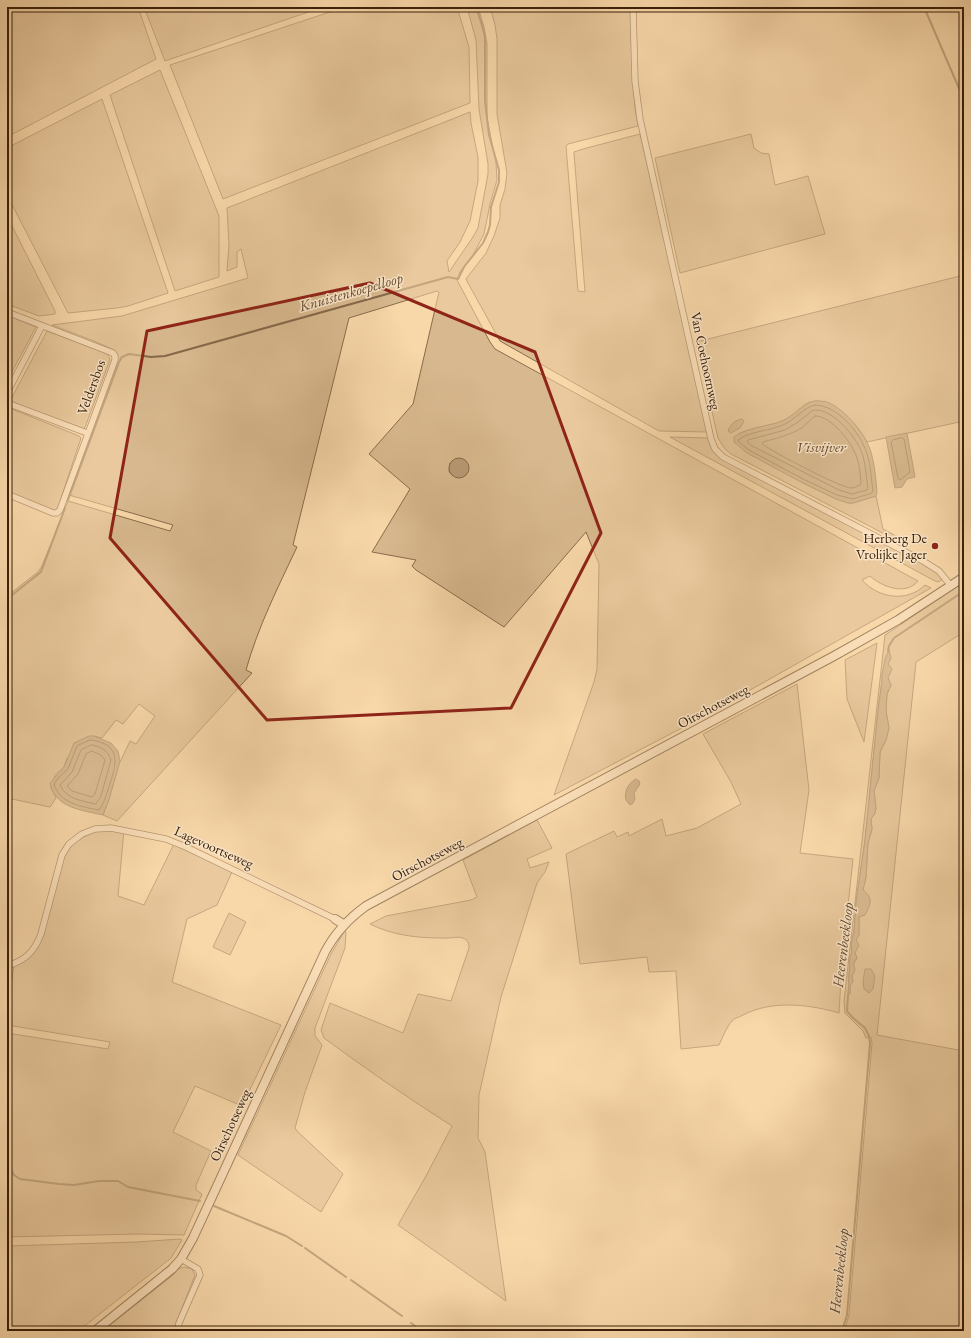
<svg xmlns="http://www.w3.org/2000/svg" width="971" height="1338" font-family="'EB Garamond',serif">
	<rect width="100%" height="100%" fill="#f8d7a9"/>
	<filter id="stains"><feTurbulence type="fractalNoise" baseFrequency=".005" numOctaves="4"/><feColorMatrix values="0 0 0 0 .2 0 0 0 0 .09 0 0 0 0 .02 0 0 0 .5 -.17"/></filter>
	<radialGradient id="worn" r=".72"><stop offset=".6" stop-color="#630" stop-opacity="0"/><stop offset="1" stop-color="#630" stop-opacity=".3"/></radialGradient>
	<path fill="#d8b88e" stroke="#896c4c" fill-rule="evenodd" d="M7,7H138L156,59L7,137Z
		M144,7H323L165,61Z
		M345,7H457L469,47L470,103L223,199L170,65Z
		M467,7H478L484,27L487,44V118L496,163L497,180L490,204L484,234L473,255L460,272L457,280L490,342L495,349L918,581C906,596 882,587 870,576L862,580C878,598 907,603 925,585L931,588L697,720L554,795L594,682L597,669L599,564L586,532L504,627L416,570L412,566L416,560L372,552L410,489L369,454L413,404L439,292L437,291L349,318L293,545L297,547C278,587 258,627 246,670L252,673L117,821L103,815L109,799L119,764L130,741L136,744L155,716L139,704L123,724L116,720L102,738L94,736L67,758L64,767L55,775L51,788L56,798L50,807L7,798V596L38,572L42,566L68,501L170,531L173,525L69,495L111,376L116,353L114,350L94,341L52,325L122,316L248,278L241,249L237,252V267L227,271L229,245L227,208L470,112L471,123L478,157V181L470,221L460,242L447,261L449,272L473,237L478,228L488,174V164L479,109L476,40ZM450,463L466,474L463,477L451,474L449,471Z
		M490,7H630L635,108L638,126L568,144L566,146L578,291L585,292L574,153V152L583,149L640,134L683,319L707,432L659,431L500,341L468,283L466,279L486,253L494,236L500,218V205L505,189L507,173L497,114V39L495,25Z
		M160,70L219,216V277L175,291L110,95Z
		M102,99L168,293L128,306L117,308L68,313L7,195V148Z
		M751,134L754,148L761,153L769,154L775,185L808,176L825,234L680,273L655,158Z
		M7,216L55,311V314L39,316L7,304Z
		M964,275V421L867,442C857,424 832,395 810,402C803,404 799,411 793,415C790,417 786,419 782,421C768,427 752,427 738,434L801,482L836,499L848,503H853L876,496L883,529L898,537V541L731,454L725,449L718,438L696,342Z
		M7,315L36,327L7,381Z
		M47,331L100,351C105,353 109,354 110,360L84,430L10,401Z
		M7,407L79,436L81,438L57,510L55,511L7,492Z
		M670,437L708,438L714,451L932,569L940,573L943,579L938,582L933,580Z
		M964,582V632L916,662L877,1035L964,1051V1331H844L849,1315L872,1043L871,1037L866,1038L863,1031L845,1013L844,1001L885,635ZM882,675L888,678L891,685L887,694L886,711L889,728L886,740L880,752L879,778L874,791L876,808L875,813L871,819L872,829L868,843L866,877L863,890C873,898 871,904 865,914L859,916V935L856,940L855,953L857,958C852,965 851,973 853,981L850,986V994L848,996L850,957L852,952L851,944L854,932L856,903L865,840L878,711L882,681Z
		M877,643L864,742L847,699L845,660Z
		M797,684L809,790L800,853L853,859L842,961L839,1013C808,1004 772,1000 743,1015C740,1017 734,1018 732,1021C727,1026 722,1039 719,1045L681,1049L676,971L649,972L647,957L580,964L566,854L614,831L617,837L628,832L629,836L662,819L666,836L697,828L741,804L731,782L703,734Z
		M537,820L552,848L527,859L530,868L549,862L545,872L537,883L501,997L479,1095L478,1138L485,1152L506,1301L398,1225L426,1176L452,1126C408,1098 366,1069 324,1038L321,1030L330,1003L403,1033L418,994L451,1001L469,948C469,943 468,940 463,938C457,936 448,939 441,938C416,938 392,935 370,924L386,916L471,900L477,897L463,860Z
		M102,829L124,830L118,896L144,905L174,844L232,872L217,905L187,919L172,982L281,1025L242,1106L195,1086L173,1132L211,1151L196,1185V1190L202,1194L184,1235L138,1234L7,1237V1033L108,1049L110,1042L7,1025V1011L14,966L33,953L64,852C78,839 84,836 102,829Z
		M229,913L246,922L230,955L213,947Z
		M345,930L346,933L345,948L315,1028V1036L322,1045L305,1092L295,1128L297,1131L343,1174L321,1212L238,1155L331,954Z
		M180,1239L182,1240L171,1258L78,1331H7V1246L137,1242Z
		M184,1267L192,1269L195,1275L173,1331H102L172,1276L178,1269Z"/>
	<path fill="#b79973" stroke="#856949" d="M814,401C819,401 823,401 827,402C845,409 868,436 872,456C875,468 876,480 877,493L876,496L853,503H848L836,499L801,482L747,453L734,442V437C748,427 766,427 782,421C794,416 802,404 814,401Z
		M742,419L744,421L740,428L731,433L728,431C730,425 735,420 742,419Z
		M907,433L915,477L907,479L902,487L895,488L886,437Z
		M449 468a10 10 0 1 1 20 0a10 10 0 1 1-20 0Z
		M889,650L891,658L888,664L892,669L888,678L891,685L887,694L886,711L889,728L886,740L880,752L879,778L874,791L876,808L875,813L871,819L872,829L868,843L866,877L863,890C873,898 871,904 865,915L859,917V935L856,940L859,945L855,953L857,958L853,963L855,970L852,976L853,981L850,986V994L848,996L850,957L852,952L851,944L854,932L856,903L865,840L878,711L882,681V675L885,659Z
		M89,736H94L111,743L118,751L120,761L109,799L103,815C81,810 55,808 50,783L64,767L74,743Z
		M636,779L639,781L640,784L634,793L635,799L633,803L630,805L626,800C624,792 628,783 636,779Z
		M865,969H871L875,976L873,989L869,993L864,989L863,981Z"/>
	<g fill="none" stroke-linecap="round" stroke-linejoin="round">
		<path stroke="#785c3e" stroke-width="1" d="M815,405C837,405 861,433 867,454C871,465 871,479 873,491L872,493L853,499L837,495L803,479L749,450L738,441L739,439C752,431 769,431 783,425C795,420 804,407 815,405Z
			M816,410C835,410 858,439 863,456C866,466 866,478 868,488L867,490L852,494L839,490L752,446L747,442L748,440L785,430L798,422L812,411Z
			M815,416C831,415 853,444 857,458C860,466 860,475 861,483L860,485C857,486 854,488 851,488C841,488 773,452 762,444L763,442C777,438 791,435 803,427C807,423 811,419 815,416Z
			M902,438L904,439L910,472L900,480L898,478L891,442L893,440Z
			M90,740C95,740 100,742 105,744C122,753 113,773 109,787C106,795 104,804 99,810C82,807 59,803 54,784L58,778L68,769L77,746Z
			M92,745C101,747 108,750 111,760L101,796L96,804C82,801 66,799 60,785L72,772L81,750Z
			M92,751L101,755L105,760L95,794L92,797L72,791L67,786L78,774L86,754Z"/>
		<path stroke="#856949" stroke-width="2" d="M924,7L964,100
			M68,500L119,362L122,357L129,354L151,357L165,356L448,277L458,279L464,267L483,243L488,232L490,225L491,207L499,182V170L489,135L485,101V37L482,25L476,7
			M7,599L41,572L65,508
			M888,651L889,646L894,638L964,591
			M7,1162L14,1175L20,1179L59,1184L74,1185L99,1181H118L128,1187L200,1201
			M214,1206L286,1236L302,1246
			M305,1248L346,1277
			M351,1280L402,1316
			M411,1323L422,1331
			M842,1331L847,1315L870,1043L869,1036L865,1028L852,1017L847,1011L848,995"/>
		<g stroke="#6a4e32" stroke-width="7">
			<path id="street" d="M633,7L635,81L640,119L711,439L715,449L723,457L923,561L939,571L951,586
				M7,312L113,353L115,356V360L60,510L57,513H53L7,494
				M7,393L42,326
				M7,403L87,433
				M7,966C26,960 34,952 41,934L62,855L69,844L82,834L95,829L111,828L166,839L186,847L335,919
				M178,1331L179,1323L200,1275L198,1269L181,1259"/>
		</g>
		<g stroke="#3a200a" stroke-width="10">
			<path id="secondary" d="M335,919L343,924
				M95,1331L172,1269L181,1259L193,1238L325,952C335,933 348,919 366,906L834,656L898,620L964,577"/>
		</g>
		<use href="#street" stroke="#fae5c7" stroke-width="5.5"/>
		<use href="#secondary" stroke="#fae5c7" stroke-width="8"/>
	</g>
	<path d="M0 0H971V1338H0ZM370,283L535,352L601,533L511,708L267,720L110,538L147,331Z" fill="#f8d7a9" fill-opacity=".55" fill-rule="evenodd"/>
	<path fill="none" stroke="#8f2418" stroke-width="3" stroke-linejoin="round" d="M370,283L535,352L601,533L511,708L267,720L110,538L147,331Z"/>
	<circle fill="#8f2418" stroke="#fae5c7" stroke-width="1.5" cx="935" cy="546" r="4"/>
	<g text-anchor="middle" stroke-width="3" stroke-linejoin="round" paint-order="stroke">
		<g font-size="14" fill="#3a200a" stroke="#fae5c7">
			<text transform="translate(706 361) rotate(78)" y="5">Van Coehoornweg</text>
			<text transform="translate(91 387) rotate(-70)" y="5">Veldersbos</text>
			<text transform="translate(713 706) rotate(-28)" y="5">Oirschotseweg</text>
			<text transform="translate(214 847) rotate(24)" y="5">Lagevoortseweg</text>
			<text transform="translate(427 859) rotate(-28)" y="5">Oirschotseweg</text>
			<text transform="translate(230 1125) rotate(-65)" y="5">Oirschotseweg</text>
		</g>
		<g font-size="14" fill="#3a200a" stroke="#fae5c7" text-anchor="end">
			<text x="927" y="543">Herberg De<tspan x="927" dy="16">Vrolijke Jager</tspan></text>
		</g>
		<g font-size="15" font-style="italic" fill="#664a2f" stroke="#fae5c7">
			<text transform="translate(351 292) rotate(-16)" y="5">Knuistenkoepelloop</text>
			<text x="821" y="452">Visvijver</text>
			<text transform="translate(843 945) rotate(-83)" y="5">Heerenbeekloop</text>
			<text transform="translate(839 1271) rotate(-84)" y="5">Heerenbeekloop</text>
		</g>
	</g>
	<rect width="971" height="1338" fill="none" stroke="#f8d7a9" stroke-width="24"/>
	<rect x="8" y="8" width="955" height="1322" fill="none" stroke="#3a200a" stroke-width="2"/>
	<rect x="12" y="12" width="947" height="1314" fill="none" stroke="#3a200a"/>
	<rect width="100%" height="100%" filter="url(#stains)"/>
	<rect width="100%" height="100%" fill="url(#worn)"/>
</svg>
